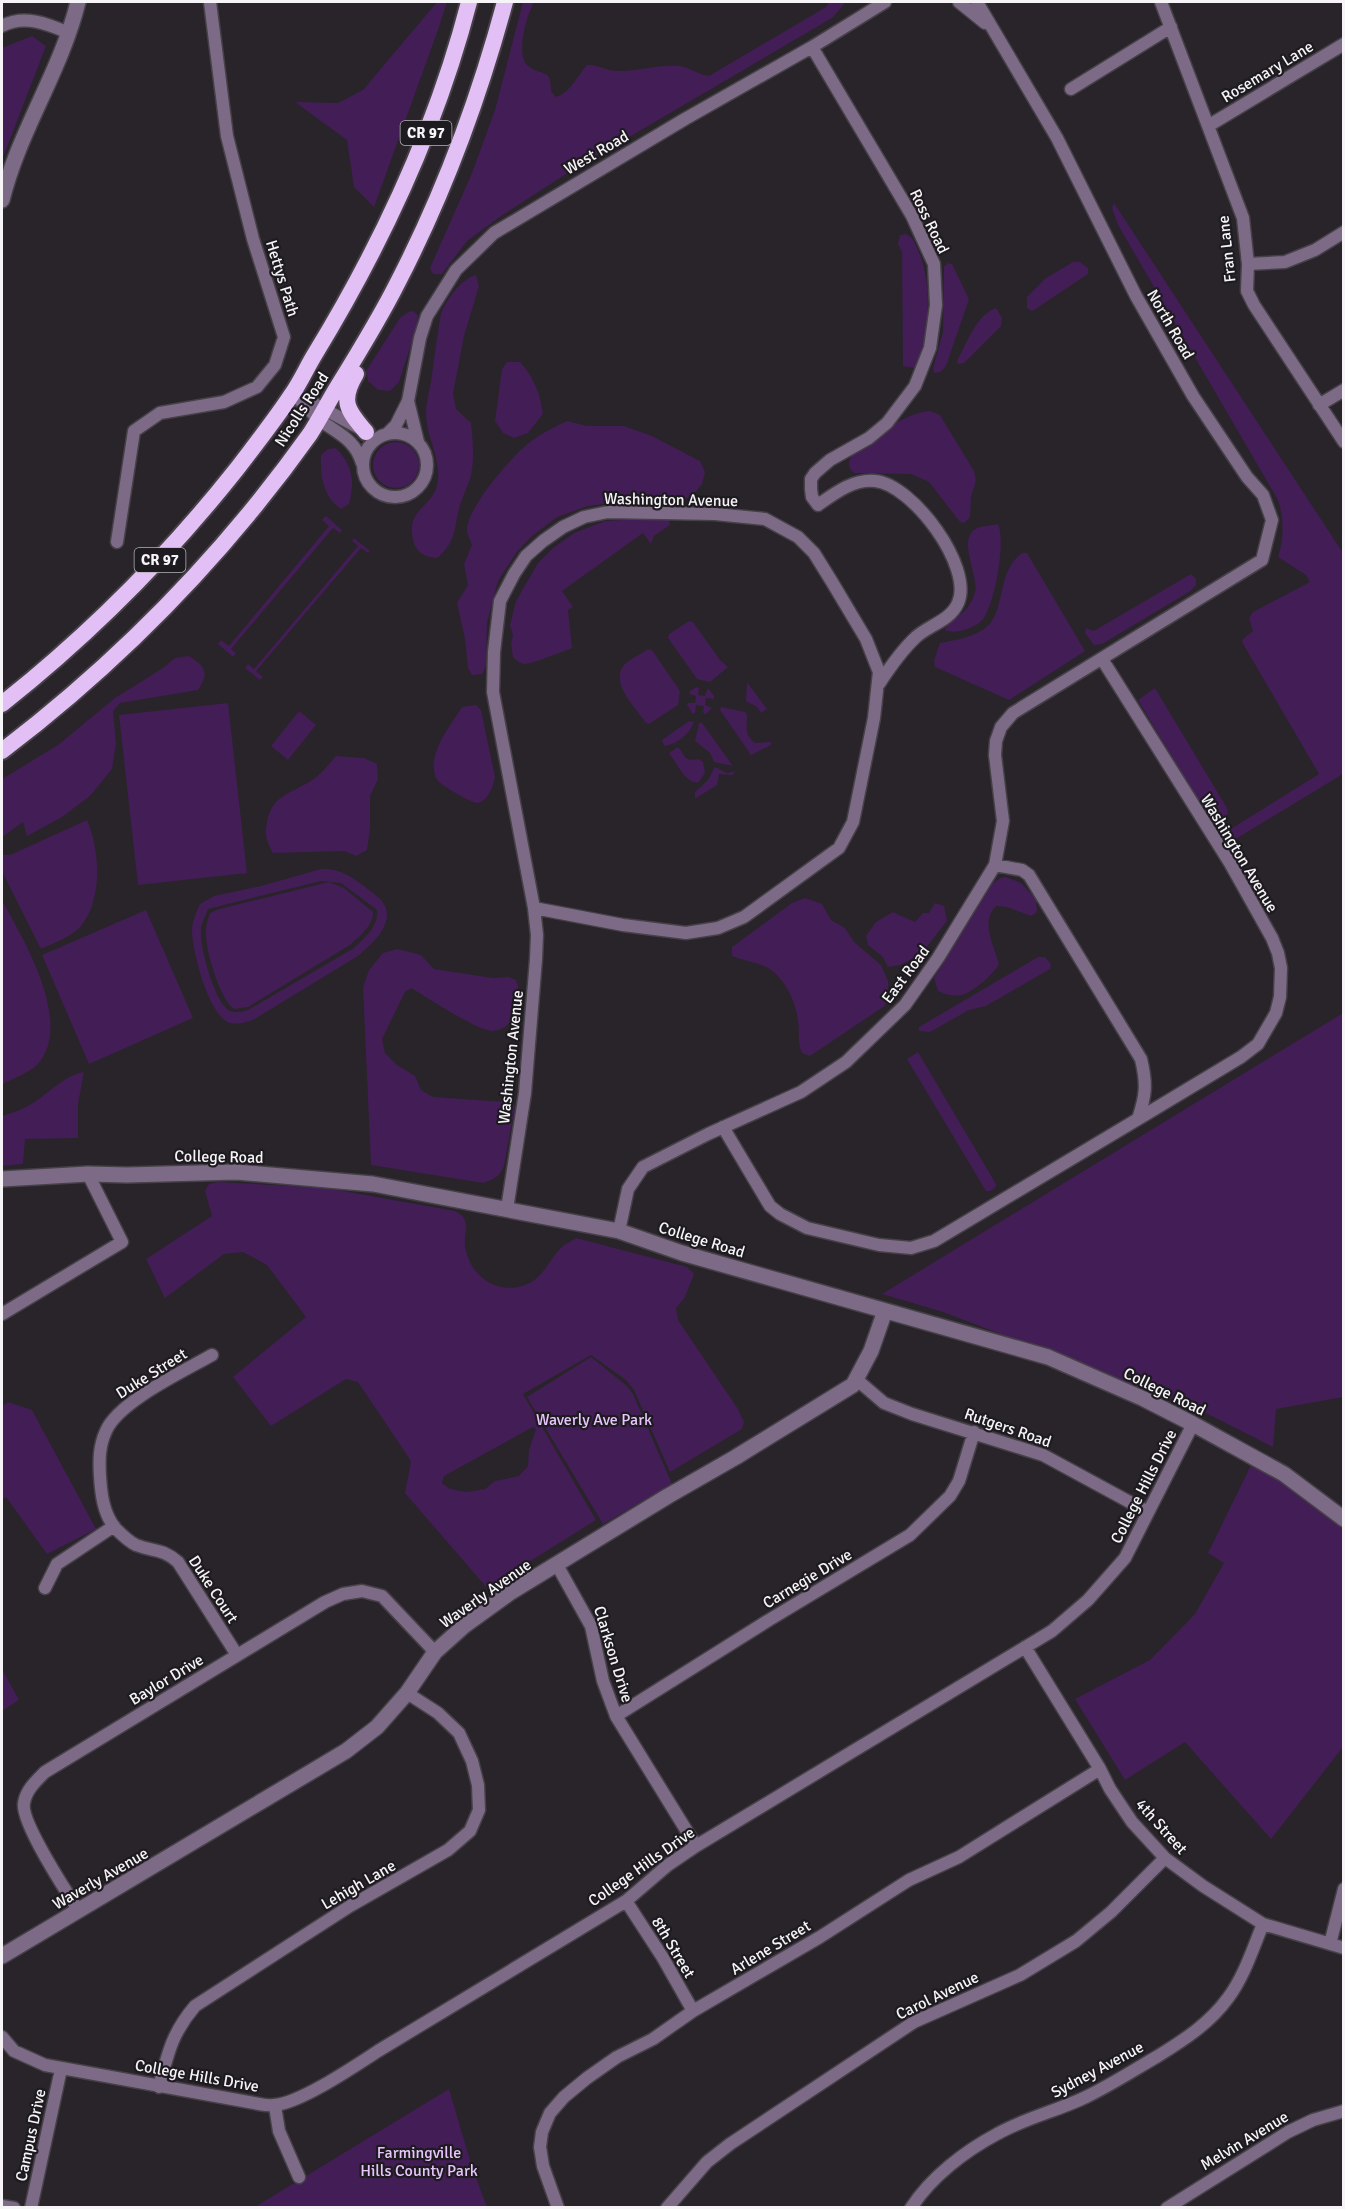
<svg xmlns="http://www.w3.org/2000/svg" width="1345" height="2209" font-family="Signika,sans-serif">
	<rect width="100%" height="100%" fill="#28242a"/>
	<path fill="#431d55" fill-rule="evenodd" d="M437,2H447L439,27L374,207L354,187L347,140L295,102L338,103L363,90Z
		M523,2H534C527,15 515,55 528,66C543,77 551,67 551,91L556,97C570,93 578,75 587,65C598,64 607,71 618,71C639,71 658,64 679,66C689,67 699,75 709,76L826,7L829,2H846L832,18L566,174L501,216L467,241L442,274H433L430,268L472,173L495,110Z
		M32,36L46,46L2,160V48Z
		M1114,203L1343,553V774L1234,840L1227,838L1226,832L1319,774L1242,642L1243,639L1253,631L1249,618L1253,612L1310,582L1306,575L1278,557C1284,538 1284,519 1278,500L1118,225L1112,208Z
		M906,234L912,238C917,247 922,258 924,268C931,296 929,343 915,368L903,366L902,252L898,244L900,235Z
		M1073,262H1080L1088,268V274L1037,308L1032,311L1027,308V297L1046,278Z
		M948,263L952,264L969,299L946,366L940,372L934,373L933,368L943,332L944,267Z
		M476,275L479,286L464,336L453,394L456,409L471,423C473,442 475,461 470,479C467,487 463,496 460,505C454,527 457,542 437,558C421,557 413,549 412,533C409,510 432,505 437,486C443,461 426,438 426,414C426,403 429,392 431,382C434,359 437,336 441,313C447,299 461,279 476,275Z
		M996,308L1002,318L1001,326L964,363L958,364L957,361C967,343 976,315 996,308Z
		M413,311L418,315L417,326L399,382L390,391L378,390L368,381L366,371L400,318L408,312Z
		M507,362H520C533,375 541,396 543,414L528,433L514,438L503,433L495,421L502,369Z
		M930,411L940,415L974,471L976,481L971,497L970,517L964,523L960,522L929,482L911,474L854,473C847,467 848,463 852,455C874,440 901,413 930,411Z
		M567,421L587,426H624L652,436L700,461L705,472L702,484L692,496L672,505L618,502L588,506L557,517L531,537L516,553L498,581L487,623L486,666L482,674L472,675L468,668L465,639L457,603L468,585L464,564L472,545C471,542 468,536 467,532C465,509 512,456 530,442C542,433 554,427 567,421Z
		M373 465a23 23 0 1 1 46 0a23 23 0 1 1-46 0Z
		M336,448C353,466 355,481 349,504L341,509C323,497 320,476 321,455L328,449Z
		M326,516L342,530L340,533L333,528L231,649L236,653L233,657L218,644L221,640L229,646L329,526L322,520Z
		M669,517L670,525L654,536L651,544L643,533L562,591L573,607L568,610L572,648C568,650 530,664 526,664C521,664 517,661 513,657L511,644L513,635L510,625L516,601L538,563L553,548L574,533L605,521Z
		M998,524C1006,541 995,604 983,619C976,628 955,635 945,630L946,627C958,616 971,609 975,592C979,574 954,535 980,527C986,526 992,525 998,524Z
		M354,538L370,551L368,553L361,548L256,671L263,677L260,680L245,668L248,664L254,669L358,546L352,541Z
		M1022,553H1027L1085,651L1009,700L935,667L934,661L940,643C955,640 971,638 984,629C1007,614 995,572 1022,553Z
		M1191,574L1196,579V585L1189,592L1102,644L1094,645L1085,633L1086,628L1094,631L1097,629Z
		M689,621L693,622L720,660L728,667L710,682L697,679L668,638L669,634Z
		M648,649L652,650L680,691L678,705L649,724L646,723C637,709 609,683 624,665C630,659 641,654 648,649Z
		M189,656C205,666 210,673 198,690L120,703L113,711L116,743L112,769L90,796L62,817L27,836L23,822L2,837V779L58,745L115,698L163,668L175,658Z
		M747,682L767,709L761,713L757,707L746,701Z
		M696,687L699,688L698,695L705,696L708,688L714,696V699L706,698L705,705L712,708L706,714L703,713L704,706L696,705L695,713H692L687,705L688,703H695L696,696L689,694L690,691Z
		M1155,688L1227,808L1228,813L1224,819L1219,821L1208,817L1138,700Z
		M228,703L247,873L138,885L119,715Z
		M476,705L481,710L495,777C493,786 489,800 478,803C472,804 441,785 437,780C435,777 435,774 434,771C431,748 451,725 462,707Z
		M721,707L745,712L747,715C747,727 744,734 755,743L771,742V745L751,755L720,710Z
		M299,711L316,725L288,760L271,746Z
		M689,721L694,722C689,735 677,744 664,746L662,740Z
		M699,723H702L733,766L714,762L710,753L695,741Z
		M678,747C686,755 682,762 699,759L703,762L705,773L698,783C684,782 677,763 669,753Z
		M336,756L364,758L377,764L378,779L370,796V829L367,850L356,856L344,851L273,853C267,843 264,834 267,822C272,796 289,794 309,782C320,776 328,765 336,756Z
		M715,767L727,773L736,771L732,775L719,774L717,785L695,799V792L708,780Z
		M87,820C100,849 103,900 81,926C71,937 54,943 41,949L2,871V855H10Z
		M321,869C339,868 351,876 364,886C370,891 378,896 382,901C398,922 372,944 358,956L253,1020C246,1022 238,1025 230,1023C209,1017 192,951 192,931C192,921 196,913 200,904L214,896L261,886ZM321,881L341,883L377,910C379,926 364,938 354,948L248,1010C241,1012 232,1014 226,1008C214,997 200,948 201,932C201,924 205,917 208,909Z
		M1006,877L1021,883L1036,899L1037,912L1031,916L1007,907L996,906C980,922 994,945 999,964C994,974 973,992 962,995C954,997 944,994 938,991L934,978L992,884L1000,878Z
		M329,882L344,888L373,912C373,926 360,936 350,945L248,1007L234,1009C220,999 207,954 206,937C205,929 207,921 210,913L219,909Z
		M805,898L822,904L831,920L845,928L854,942L881,965L888,981L889,1000L883,1007L810,1056L802,1053C797,1042 800,1033 798,1021C796,1001 783,974 764,966C754,962 742,960 732,956V947L792,903Z
		M2,900C23,939 74,1022 38,1064C32,1071 11,1080 2,1084Z
		M935,903L944,906L947,921L925,949L916,957L900,965L888,967L883,957L868,945L866,936L876,922L893,912L915,922L923,913H929Z
		M146,910L193,1018L89,1064L42,955Z
		M397,949L421,955L434,969L493,978L509,977L516,980C521,992 519,1003 514,1015C511,1024 503,1030 493,1031C477,1031 427,997 411,988L405,992L382,1039L385,1053L397,1065L415,1076L421,1090L433,1097L505,1102L515,1105L504,1166C500,1176 493,1180 483,1183L371,1165L363,987L369,970L383,953Z
		M1038,957H1045L1051,964L1050,969L986,1006L969,1010L930,1032L919,1031V1027Z
		M1343,1013V1397L1276,1409L1273,1447L1200,1410L943,1312L882,1294Z
		M918,1052L996,1184L995,1188L990,1191H986L907,1059Z
		M84,1072L78,1104V1138L25,1139L23,1164L2,1166V1116C13,1113 26,1108 36,1101C52,1090 64,1076 84,1072Z
		M218,1182L326,1188L455,1211C473,1220 463,1231 465,1247C470,1275 495,1294 522,1286C544,1280 548,1259 564,1245C567,1243 572,1241 576,1238L687,1267L694,1274L684,1299L676,1308L678,1320L738,1409L744,1422L742,1429L670,1472L634,1390L626,1380L591,1355L523,1394L596,1520L487,1588L405,1493L411,1461L358,1382L346,1379L271,1426L233,1377L306,1317L267,1265L243,1252L224,1254L165,1298L146,1259L212,1216L205,1191L209,1184ZM533,1427L536,1429L529,1450L528,1466L519,1476L495,1481L485,1489L467,1492L450,1489L442,1483L444,1476Z
		M591,1357L627,1386L633,1394L672,1484L603,1524L527,1397Z
		M8,1402L32,1410L96,1529L47,1554L6,1497L2,1500V1406Z
		M1252,1463L1293,1487L1343,1526V1747L1271,1839L1185,1742L1125,1780L1075,1699L1150,1660L1195,1614L1224,1563L1208,1553Z
		M2,1669L19,1700L2,1711V1668Z
		M449,2089L472,2167L487,2207L253,2208Z"/>
	<g fill="none" stroke-linecap="round" stroke-linejoin="round">
		<g stroke="#454147" stroke-width="15">
			<path id="minor" d="M959,2L985,23
				M1161,2L1243,218L1248,264L1247,291L1254,305L1344,442
				M2,26C24,14 48,24 69,33
				M812,47L912,216L934,264L936,305L930,348L915,386L887,423L869,438L830,460L815,473L811,479V489L812,497L818,505C835,493 853,479 875,481C912,484 974,567 958,603C950,621 929,625 916,637C901,651 890,667 879,684
				M1071,89L1171,27
				M1208,126L1344,44
				M1248,264L1285,262L1315,250L1344,232
				M293,393C302,402 310,412 320,420C338,434 355,439 362,463
				M302,397L361,429
				M408,401L418,442
				M1319,405L1344,390
				M388,433L396,425L408,401L420,338L427,316L456,270L494,233L685,119L812,47L885,2
				M363 465a32 32 0 1 1 64 0a32 32 0 1 1-64 0Z
				M117,542L134,431L160,413L224,402L257,387L275,365L284,337L253,239L227,136L210,2
				M1102,659L1230,863L1272,938L1278,953L1281,968L1280,997L1276,1013L1258,1044L1241,1057L1138,1119
				M723,1127L770,1206L780,1214L807,1228L879,1245L911,1248L934,1241L1138,1119C1146,1095 1147,1084 1141,1059L1029,875L1022,870L995,865
				M507,1209L525,1093L536,959L537,935L534,908L493,692L494,652L500,601L514,574L526,556L543,541L563,527L584,517L608,512L715,514L765,519L798,537L814,553L832,582L866,639L879,672L874,718L853,822L839,848L744,917L718,928L686,933L623,925L534,908
				M619,1231L628,1189L643,1167L708,1134L801,1092L846,1062L905,1005L938,958L995,865L1003,821L995,755L996,741L1001,727L1013,713L1262,560L1272,520L1263,495L1247,477L1193,396L1136,296L1057,138L977,2
				M2,1314L122,1242L88,1174
				M212,1355C184,1371 118,1402 106,1431C99,1446 99,1460 100,1476C101,1493 103,1513 115,1528C121,1534 129,1542 136,1545C154,1552 162,1548 178,1562L237,1655
				M856,1379L884,1403L912,1414L1043,1455L1148,1512
				M557,1565L591,1626L603,1681L616,1716L696,1846
				M45,1588L57,1564L114,1526
				M1025,1647L1100,1769L1110,1789L1132,1822L1165,1858L1203,1886L1263,1924L1344,1948
				M616,1716L769,1620L910,1535L950,1496L959,1481L974,1432
				M626,1901L663,1958L693,2011
				M79,1911C67,1893 20,1821 24,1803C26,1790 36,1781 45,1772L325,1602L343,1594L362,1591L382,1596L435,1652
				M1330,1944L1344,1889
				M2,2037L14,2051L45,2065L259,2104C264,2105 269,2106 274,2105C299,2104 355,2066 378,2051L626,1901L668,1865L696,1846L1052,1631L1088,1600L1125,1558L1193,1424
				M159,2087C168,2053 172,2033 195,2006L350,1906L448,1850L470,1831L479,1810L478,1785L472,1761L459,1733L438,1713L407,1693
				M275,2106L279,2131L299,2177
				M2,2206L14,2208
				M31,2208L61,2069
				M558,2208L543,2166L540,2147L542,2132L550,2113L564,2097L587,2078L617,2057L653,2039L693,2011L820,1937L909,1880L959,1857L1100,1769
				M667,2208L707,2162L730,2144L914,2022L1020,1975L1076,1941L1111,1912L1165,1858
				M911,2208C931,2177 965,2151 997,2134C1025,2118 1057,2111 1086,2097C1111,2085 1134,2070 1158,2056C1184,2040 1210,2023 1228,1998C1244,1977 1253,1948 1263,1924
				M1167,2208L1288,2132L1313,2120L1344,2111"/>
		</g>
		<g stroke="#454147" stroke-width="18">
			<path id="tertiary" d="M2,200C19,131 61,71 78,2
				M2,1179L88,1174L127,1175L236,1172L373,1184L619,1231L682,1253L1048,1357L1144,1399L1193,1424L1284,1474L1344,1519
				M2,1956L346,1751L377,1727L407,1693L435,1652L464,1626L511,1592L668,1496L736,1457L853,1385L871,1351L885,1311"/>
		</g>
		<g stroke="#454147" stroke-width="20">
			<path id="trunk" d="M356,374C340,401 347,410 366,432
				M2,704C89,635 167,557 236,470C255,445 275,420 292,394C301,381 307,367 315,354C382,244 437,126 469,2
				M2,751C120,661 223,556 310,434C320,419 328,402 338,386C359,352 380,318 398,282C444,193 479,98 505,2"/>
		</g>
		<use href="#minor" stroke="#7d6a87" stroke-width="12"/>
		<use href="#tertiary" stroke="#7d6a87" stroke-width="15"/>
		<use href="#trunk" stroke="#e2bff4" stroke-width="16"/>
	</g>
	<g text-anchor="middle" stroke-width="4.5" stroke-linejoin="round" paint-order="stroke">
		<g fill="#1e1b20" stroke="#b5b3b6" stroke-width="1.5">
			<rect x="400.5" y="121" width="51" height="24" rx="4.5"/>
			<rect x="134.5" y="548" width="51" height="24" rx="4.5"/>
		</g>
		<g font-size="15" font-weight="bold" fill="#f6f4f7">
			<text x="426" y="138">CR 97</text>
			<text x="160" y="565">CR 97</text>
		</g>
		<g font-size="16" fill="#f6f4f7" stroke="#1e1b20">
			<text transform="translate(1267 71) rotate(-31)" y="6">Rosemary Lane</text>
			<text transform="translate(596 152) rotate(-30)" y="6">West Road</text>
			<text transform="translate(930 221) rotate(64)" y="6">Ross Road</text>
			<text transform="translate(1226 249) rotate(-96)" y="6">Fran Lane</text>
			<text transform="translate(283 278) rotate(73)" y="6">Hettys Path</text>
			<text transform="translate(1171 324) rotate(60)" y="6">North Road</text>
			<text transform="translate(301 409) rotate(-57)" y="6">Nicolls Road</text>
			<text transform="translate(671 499) rotate(1)" y="6">Washington Avenue</text>
			<text transform="translate(1240 853) rotate(59)" y="6">Washington Avenue</text>
			<text transform="translate(905 974) rotate(-53)" y="6">East Road</text>
			<text transform="translate(510 1057) rotate(-84)" y="6">Washington Avenue</text>
			<text transform="translate(219 1156) rotate(1)" y="6">College Road</text>
			<text transform="translate(702 1239) rotate(17)" y="6">College Road</text>
			<text transform="translate(151 1373) rotate(-32)" y="6">Duke Street</text>
			<text transform="translate(1165 1391) rotate(26)" y="6">College Road</text>
			<text transform="translate(1008 1427) rotate(19)" y="6">Rutgers Road</text>
			<text transform="translate(1143 1486) rotate(-63)" y="6">College Hills Drive</text>
			<text transform="translate(807 1578) rotate(-31)" y="6">Carnegie Drive</text>
			<text transform="translate(214 1589) rotate(57)" y="6">Duke Court</text>
			<text transform="translate(485 1593) rotate(-35)" y="6">Waverly Avenue</text>
			<text transform="translate(614 1654) rotate(73)" y="6">Clarkson Drive</text>
			<text transform="translate(166 1679) rotate(-31)" y="6">Baylor Drive</text>
			<text transform="translate(1162 1826) rotate(48)" y="6">4th Street</text>
			<text transform="translate(641 1866) rotate(-35)" y="6">College Hills Drive</text>
			<text transform="translate(100 1878) rotate(-30)" y="6">Waverly Avenue</text>
			<text transform="translate(358 1884) rotate(-30)" y="6">Lehigh Lane</text>
			<text transform="translate(674 1947) rotate(59)" y="6">8th Street</text>
			<text transform="translate(770 1947) rotate(-31)" y="6">Arlene Street</text>
			<text transform="translate(937 1995) rotate(-26)" y="6">Carol Avenue</text>
			<text transform="translate(1097 2069) rotate(-28)" y="6">Sydney Avenue</text>
			<text transform="translate(197 2075) rotate(10)" y="6">College Hills Drive</text>
			<text transform="translate(30 2135) rotate(-78)" y="6">Campus Drive</text>
			<text transform="translate(1244 2140) rotate(-31)" y="6">Melvin Avenue</text>
		</g>
		<g font-size="16" fill="#e9c5fd" stroke="#1e1b20">
			<text x="594" y="1425">Waverly Ave Park</text>
			<text x="419" y="2158">Farmingville<tspan x="419" dy="18">Hills County Park</tspan></text>
		</g>
	</g>
	<rect width="1345" height="2209" fill="none" stroke="#f6f4f7" stroke-width="6"/>
</svg>
